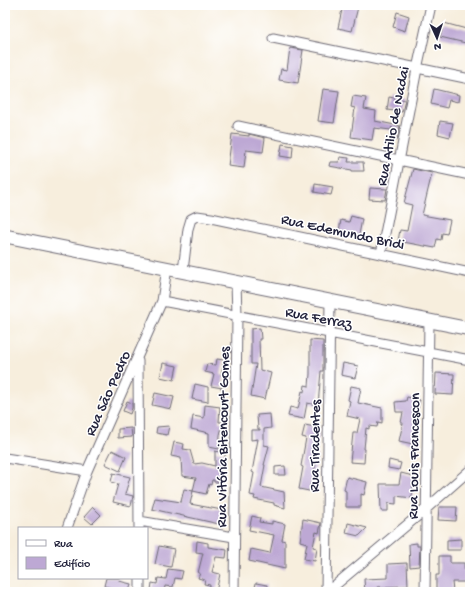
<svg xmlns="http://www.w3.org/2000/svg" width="475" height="597" font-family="'Gochi Hand',sans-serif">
	<rect width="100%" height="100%" fill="#fff"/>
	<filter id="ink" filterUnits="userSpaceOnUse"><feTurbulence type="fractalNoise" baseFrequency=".025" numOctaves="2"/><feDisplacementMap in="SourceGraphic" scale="8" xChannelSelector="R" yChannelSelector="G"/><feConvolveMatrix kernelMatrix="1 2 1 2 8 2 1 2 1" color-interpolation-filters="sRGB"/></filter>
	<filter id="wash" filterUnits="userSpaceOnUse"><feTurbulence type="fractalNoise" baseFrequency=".012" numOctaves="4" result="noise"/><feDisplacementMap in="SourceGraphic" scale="16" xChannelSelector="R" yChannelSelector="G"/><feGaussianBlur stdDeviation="0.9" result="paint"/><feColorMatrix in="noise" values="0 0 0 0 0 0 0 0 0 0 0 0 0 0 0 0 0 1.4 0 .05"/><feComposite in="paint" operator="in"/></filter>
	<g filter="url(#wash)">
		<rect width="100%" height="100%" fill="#f7eedd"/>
		<g id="blocks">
			<path fill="#bda8d4" d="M343,5L358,7L352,31L338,28Z
				M397,12L409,16L405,31L393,27Z
				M444,23L470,30V44L440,37Z
				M290,48L303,50L298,83L279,80L281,69L287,70Z
				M323,89L339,91L334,123L318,121Z
				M434,89L459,95L458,102L449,100L447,108L431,104Z
				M353,96L366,98L364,109L376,111L375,121L400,126L397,140L390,139L392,127L391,130L374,128L372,140L351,137L355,108L351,107Z
				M389,97L405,100L402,112L387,110Z
				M440,121L453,123L450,137L438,134Z
				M232,134L249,136V134L265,138L263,152L246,150L244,168L228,166Z
				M282,144L293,146L292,158L280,156Z
				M340,157L349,158L348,162H363L364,171H352V170L329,166L330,162H339Z
				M413,169L432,173L422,215L450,220L447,234L442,233L441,240L437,239L435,248L398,241L400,230L407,231L412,205L404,203Z
				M315,184L333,187L331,195L314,192Z
				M370,188L387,189L385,200L369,199Z
				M351,216L362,219L359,235L339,231L341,220L349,222Z
				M260,328L261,339H259L260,370L271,373L265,399L251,396L256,364H251V329Z
				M310,340L323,341V371H321L318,405L307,403L304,419L288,416L290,407L298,409L302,391L304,392L305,385L309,386L310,374Z
				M217,359L224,360L221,375L224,376L222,388L211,386L214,374L205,372L207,364L216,365Z
				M163,363L177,366L174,380L160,377Z
				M343,363L358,366L355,378L341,375Z
				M436,373L454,374L453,395L435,394Z
				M195,384L208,387V402L192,399Z
				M351,386L361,388L358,403L382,408V423L378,422L377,427L369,426V429L366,428L364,449H365L364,463L350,462L353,433H357L360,419L347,416L350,401L348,400Z
				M155,393L174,397L171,409L152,405Z
				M407,397L420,400L416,416H418L413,444L399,441L403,423H401L403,412H396L395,402L406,401Z
				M127,401L132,403V408L130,414L123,411Z
				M205,405L220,407L219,422H223L220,435L219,449L209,447V433L191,429L193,416L204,418Z
				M270,414L271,428L264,429V445L269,446L264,465H265L261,487L284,492L285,508L274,505V503L254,499L255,496L250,495L254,473L252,472L258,439L251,440V430H260V429H258L257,415Z
				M305,425L320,428L316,454L318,455L314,472L317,473L316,479H314V482H311L309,491L299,489L303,467L301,466L306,438L302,437Z
				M169,426L167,435L156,433L157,427Z
				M131,428L132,437L118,438V429Z
				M174,442L184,444L183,449L190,450L194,464L202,463L215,466V451L225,453V461L222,460L218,482H214V480H212L211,485L209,484L206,494L193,491L196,478L182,476L181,458L171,456Z
				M112,450L126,457L120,471L105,464Z
				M389,460L401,463L399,470L388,468Z
				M285,466L286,475H275V467Z
				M113,473L130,477L125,494L133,496L131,506L113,502L118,484L111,482Z
				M401,473L417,477L415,485L413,484L412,498L396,496V504L388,503V511H381L380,484H399Z
				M347,477L367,482L364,495L361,494V507H346V491L344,490Z
				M184,489L193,491L190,504L222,510L219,524L152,509L155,498L181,502Z
				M93,507L101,515L92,524L84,517Z
				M439,507H457L456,521L438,520Z
				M252,516L260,518L259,522L272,524V521L285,524L282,540L285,541V569L249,561L251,549L270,553L274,535L249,530Z
				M303,519L321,523L319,533L316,532L313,547L317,548L315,561L304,559L307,543L300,541Z
				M348,523L367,528L359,536L346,533Z
				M461,539V550H447V540Z
				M197,541L208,543V547L227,550L226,558L216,557L212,572L220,574L216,592H209L210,585L204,584L205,580L198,578L200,573H198L203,553L196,552Z
				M417,543V546H420L419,566L410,567L409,544Z
				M159,546L174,549L171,567L155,564Z
				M439,556H450V563H464L465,582H452L453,591H436V575H439Z
				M407,563L408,586L377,587V592H365L364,579L388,578V564Z
				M168,569L183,571L181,579L175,578L173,587L165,586L164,592L151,590L152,583L157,584L158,578L166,579Z
				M106,578H120L119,581L131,584L129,592L104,586Z
				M256,583L267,585L266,592H254Z"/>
		</g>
	</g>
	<g filter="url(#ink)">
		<use href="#blocks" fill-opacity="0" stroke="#6d6974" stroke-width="1"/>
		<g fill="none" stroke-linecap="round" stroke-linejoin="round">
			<g stroke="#6d6974" stroke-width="11">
				<path id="minor" d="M273,38L470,79
					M238,126L470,175
					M381,254L417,69L431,5
					M183,271L188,229L191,219L197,216L211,218L470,273
					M162,301L470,360
					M138,361L139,528
					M5,458L87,471
					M139,521L234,537
					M67,528L87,471L162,301L167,268
					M140,578V592
					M234,592L237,315L236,282
					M326,592L330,300
					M327,592L426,509L470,470
					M425,592L429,321"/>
			</g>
			<g stroke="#6d6974" stroke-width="15">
				<path id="secondary" d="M5,236L470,329"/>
			</g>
			<use href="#minor" stroke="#fff" stroke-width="9"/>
			<use href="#secondary" stroke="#fff" stroke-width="13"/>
		</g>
	</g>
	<g text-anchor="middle" stroke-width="3" stroke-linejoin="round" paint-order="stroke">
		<g font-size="15" fill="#22223b" stroke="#fff">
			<text transform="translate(392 126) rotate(-79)" y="5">Rua Atilio de Nadai</text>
			<text transform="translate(343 231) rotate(12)" y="5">Rua Edemundo Bridi</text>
			<text transform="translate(319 317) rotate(11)" y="5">Rua Ferraz</text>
			<text transform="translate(107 393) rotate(-66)" y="5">Rua São Pedro</text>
			<text transform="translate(222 437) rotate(-89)" y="5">Rua Vitória Bitencourt Gomes</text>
			<text transform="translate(314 446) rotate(-89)" y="5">Rua Tiradentes</text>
			<text transform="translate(413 456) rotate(-89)" y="5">Rua Louis Francescon</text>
		</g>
	</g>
	<rect width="475" height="597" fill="none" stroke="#fff" stroke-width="20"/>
	<rect x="18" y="527" width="130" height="52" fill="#ffffff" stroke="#a7a7b1"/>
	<rect x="26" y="540" width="20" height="6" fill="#ffffff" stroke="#a7a7b1"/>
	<text x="54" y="547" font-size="12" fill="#22223b">Rua</text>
	<rect x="26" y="557" width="20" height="12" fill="#bda8d4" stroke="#a7a7b1"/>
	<text x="54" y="567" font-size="12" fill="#22223b">Edifício</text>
	<g transform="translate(437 38) rotate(177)" stroke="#ffffff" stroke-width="3" paint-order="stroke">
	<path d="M0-3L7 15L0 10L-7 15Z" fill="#22223b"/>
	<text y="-6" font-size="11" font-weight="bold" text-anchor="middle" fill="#22223b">N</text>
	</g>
</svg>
